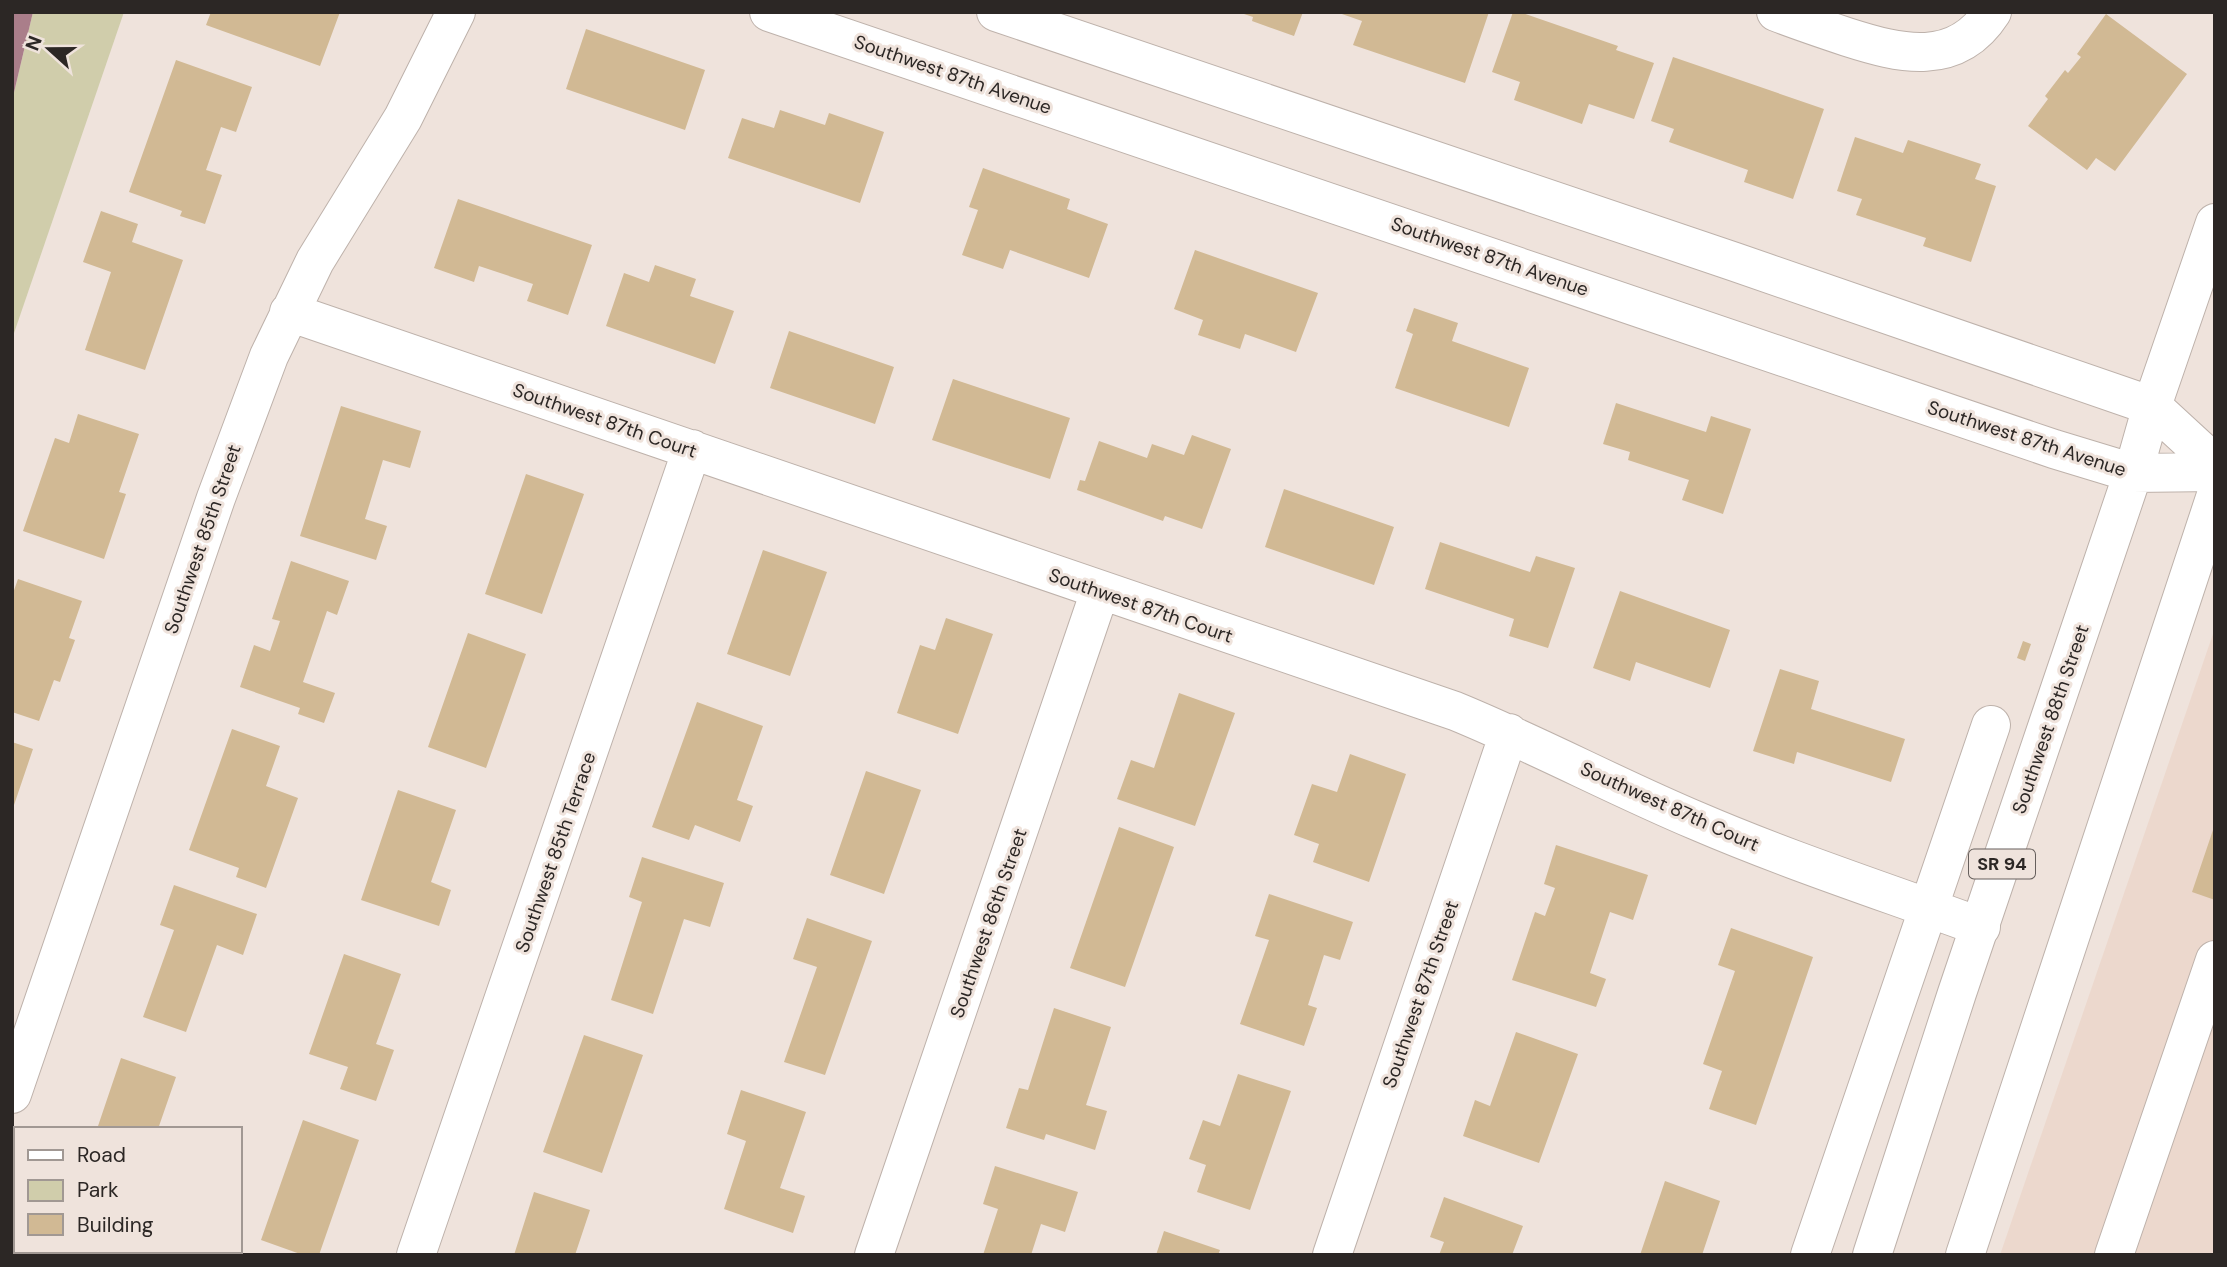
<svg xmlns="http://www.w3.org/2000/svg" width="2227" height="1267" font-family="'DM Sans',sans-serif">
	<rect width="100%" height="100%" fill="#efe3dc"/>
	<path fill="#ecd8cd" d="M2215,628V1255H2000Z"/>
	<path fill="#d0cdab" d="M33,12H124L12,339V101Z"/>
	<path fill="#aa7e8a" d="M12,12H33L12,101Z"/>
	<path fill="#d1b994" d="M211,12H340L320,66L206,25Z
		M1303,12L1294,36L1252,21L1253,17L1241,13Z
		M1489,12L1465,83L1353,45L1362,21L1339,13Z
		M1513,12H1520L1618,46L1616,50L1654,63L1634,119L1589,104L1582,124L1514,100L1520,82L1492,72Z
		M2106,14L2187,74L2115,171L2096,158L2087,170L2028,126L2048,99L2045,96L2065,70L2068,73L2081,57L2077,54Z
		M586,29L705,70L685,130L566,89Z
		M1673,57L1824,109L1793,199L1744,182L1748,170L1669,142L1674,129L1651,121Z
		M176,60L252,87L236,132L221,127L206,170L222,175L205,224L180,216L182,211L129,192Z
		M780,110L825,125L829,113L884,132L860,203L728,158L742,118L774,128Z
		M1855,137L1903,153L1908,140L1981,164L1975,179L1996,186L1971,262L1923,246L1926,238L1856,215L1862,199L1837,191Z
		M983,168L1070,199L1067,209L1108,224L1089,278L1010,250L1003,269L962,255L978,210L969,207Z
		M458,199L592,245L568,315L527,301L533,284L479,266L474,282L434,268Z
		M101,211L138,224L132,242L183,260L145,370L85,350L111,272L83,262Z
		M1195,250L1318,293L1296,352L1245,334L1240,349L1198,335L1203,320L1174,309Z
		M655,265L696,279L690,296L734,311L715,364L606,326L624,273L649,282Z
		M1414,308L1458,323L1452,341L1529,368L1509,427L1395,388L1413,334L1406,331Z
		M789,331L894,367L875,424L770,388Z
		M953,379L1070,418L1050,479L932,440Z
		M1616,403L1706,432L1711,416L1751,429L1723,514L1682,500L1689,480L1628,460L1630,452L1603,444Z
		M341,406L421,431L410,468L383,460L365,519L387,526L376,560L300,536Z
		M78,414L139,434L119,492L126,494L104,559L23,531L55,438L69,443Z
		M1192,435L1231,449L1202,529L1165,516L1163,521L1077,490L1080,480L1085,481L1099,441L1147,458L1152,444L1184,455Z
		M526,474L584,494L542,614L485,594Z
		M1284,489L1394,527L1374,585L1265,547Z
		M1440,542L1530,572L1536,556L1575,568L1548,648L1509,636L1514,619L1425,589Z
		M763,550L827,572L790,676L727,654Z
		M291,561L349,581L337,615L327,611L303,682L335,693L324,723L298,714L300,708L240,687L254,645L270,651L280,621L272,619Z
		M18,579L82,601L69,638L75,640L60,682L54,680L39,721L12,712V596Z
		M1620,591L1730,630L1710,688L1636,662L1630,681L1593,668Z
		M946,618L993,634L958,734L897,713L920,645L935,650Z
		M468,633L526,654L486,768L428,747Z
		M2023,641L2031,644L2025,661L2017,658Z
		M1780,669L1819,681L1811,709L1905,739L1891,782L1797,752L1794,764L1753,751Z
		M1179,693L1235,713L1195,826L1117,799L1131,760L1154,768Z
		M697,702L763,726L737,800L753,806L740,842L695,825L689,840L652,827Z
		M232,729L280,746L266,786L298,798L266,888L236,877L239,868L189,850Z
		M12,742L33,749L13,808H12Z
		M1350,754L1406,774L1369,882L1313,862L1319,844L1294,835L1312,784L1337,792Z
		M866,771L921,790L884,894L830,875Z
		M398,790L456,810L431,882L451,890L439,926L361,900Z
		M1119,827L1174,847L1125,987L1070,968Z
		M2214,827H2215V900L2192,892Z
		M1556,845L1648,875L1633,920L1610,912L1590,973L1606,979L1596,1007L1512,980L1535,912L1545,916L1555,888L1544,884Z
		M642,857L724,883L710,927L684,919L653,1014L611,1000L642,902L629,897Z
		M174,885L257,914L243,955L217,945L186,1032L143,1017L174,930L160,925Z
		M1269,894L1353,922L1340,960L1324,955L1308,1005L1317,1008L1304,1046L1240,1024L1269,940L1255,936Z
		M807,918L872,941L825,1075L784,1062L817,967L793,959Z
		M1731,928L1813,957L1756,1125L1709,1109L1722,1071L1703,1064L1735,971L1718,965Z
		M344,954L401,974L376,1044L394,1050L376,1101L340,1089L348,1067L309,1054Z
		M1054,1008L1111,1027L1086,1105L1107,1111L1095,1150L1046,1134L1044,1140L1006,1128L1019,1088L1028,1090Z
		M1516,1032L1578,1054L1539,1163L1463,1136L1475,1100L1490,1106Z
		M584,1035L643,1055L602,1173L543,1152Z
		M121,1058L176,1077L158,1129H97Z
		M1238,1074L1291,1091L1250,1210L1197,1192L1206,1165L1189,1159L1203,1120L1220,1126Z
		M741,1090L806,1112L780,1188L805,1196L793,1233L724,1209L746,1141L727,1134Z
		M303,1120L359,1140L319,1255H303L261,1240Z
		M995,1166L1078,1192L1065,1232L1041,1224L1031,1255H983L998,1209L983,1204Z
		M1665,1181L1720,1201L1702,1255H1640Z
		M534,1192L590,1210L575,1255H514Z
		M1444,1197L1523,1226L1512,1255H1439L1444,1242L1430,1237Z
		M1164,1231L1220,1250L1218,1255H1156Z
		M72,1251H132L131,1255H71Z"/>
	<g fill="none" stroke-linecap="round" stroke-linejoin="round">
		<g stroke="#beb2ab" stroke-width="40">
			<path id="minor" d="M1776,12C1799,21 1823,29 1847,37C1900,54 1956,68 1992,12
				M289,312L1455,711C1538,745 1616,787 1697,821C1790,861 1886,892 1981,927
				M12,1094L216,498L269,356L315,261L403,118L456,12
				M416,1255L692,449
				M874,1255L1100,591
				M1332,1255L1509,733
				M1810,1255L1991,725
				M2114,1255L2215,960"/>
		</g>
		<g stroke="#beb2ab" stroke-width="40">
			<path id="major" d="M769,12L2054,449L2133,473L2215,472
				M996,12L1735,262L2152,406L2215,464
				M1872,1255L1957,993L2133,473L2152,406L2215,223
				M1965,1255L2215,498"/>
		</g>
		<use href="#minor" stroke="#fff" stroke-width="38"/>
		<use href="#major" stroke="#fff" stroke-width="38"/>
	</g>
	<g text-anchor="middle" stroke-width="6" stroke-linejoin="round" paint-order="stroke">
		<rect fill="#efe3dc" stroke="#665f5c" stroke-width="2" x="1969" y="849.5" width="66" height="29" rx="5"/>
		<g font-size="18" font-weight="bold" fill="#2c2725">
			<text x="2002" y="870">SR 94</text>
		</g>
		<g font-size="19" fill="#2c2725" stroke="#efe3dc">
			<text transform="translate(953 74) rotate(19)" y="7">Southwest 87th Avenue</text>
			<text transform="translate(1490 256) rotate(19)" y="7">Southwest 87th Avenue</text>
			<text transform="translate(605 420) rotate(19)" y="7">Southwest 87th Court</text>
			<text transform="translate(2027 438) rotate(18)" y="7">Southwest 87th Avenue</text>
			<text transform="translate(202 539) rotate(-71)" y="7">Southwest 85th Street</text>
			<text transform="translate(1141 605) rotate(19)" y="7">Southwest 87th Court</text>
			<text transform="translate(2050 719) rotate(-71)" y="7">Southwest 88th Street</text>
			<text transform="translate(1670 806) rotate(24)" y="7">Southwest 87th Court</text>
			<text transform="translate(555 852) rotate(-71)" y="7">Southwest 85th Terrace</text>
			<text transform="translate(988 923) rotate(-71)" y="7">Southwest 86th Street</text>
			<text transform="translate(1420 994) rotate(-71)" y="7">Southwest 87th Street</text>
		</g>
	</g>
	<rect width="2227" height="1267" fill="none" stroke="#2c2725" stroke-width="28"/>
	<rect x="14" y="1127" width="228" height="126" fill="#efe3dc" stroke="#a19893" stroke-width="2"/>
	<rect x="28" y="1150" width="35" height="10" fill="#ffffff" stroke="#a19893" stroke-width="2"/>
	<text x="77" y="1162" font-size="21" fill="#2c2725">Road</text>
	<rect x="28" y="1180" width="35" height="21" fill="#d0cdab" stroke="#a19893" stroke-width="2"/>
	<text x="77" y="1197" font-size="21" fill="#2c2725">Park</text>
	<rect x="28" y="1214" width="35" height="21" fill="#d1b994" stroke="#a19893" stroke-width="2"/>
	<text x="77" y="1232" font-size="21" fill="#2c2725">Building</text>
	<g transform="translate(49 49) rotate(291)" stroke="#efe3dc" stroke-width="5" paint-order="stroke">
	<path d="M0-5L12 26L0 18L-12 26Z" fill="#2c2725"/>
	<text y="-10" font-size="19" font-weight="bold" text-anchor="middle" fill="#2c2725">N</text>
	</g>
</svg>
